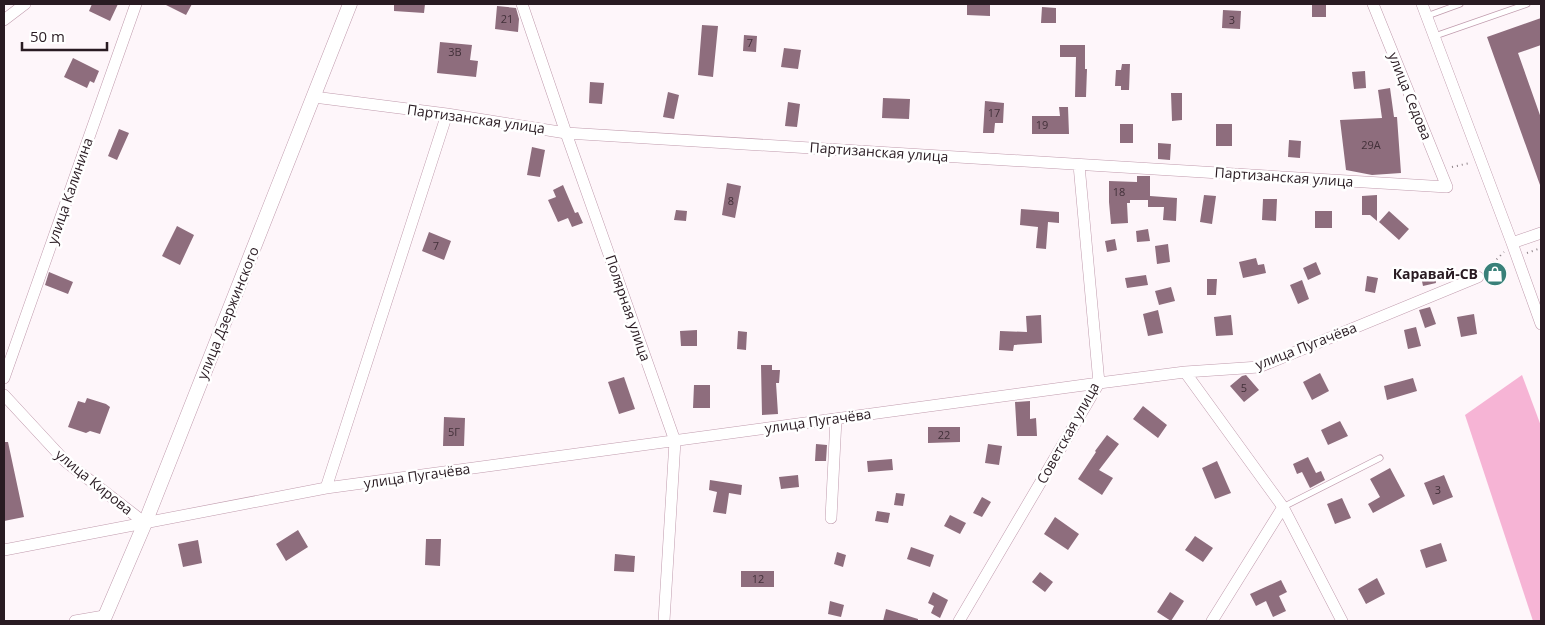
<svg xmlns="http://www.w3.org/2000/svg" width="1545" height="625" font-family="'Open Sans',sans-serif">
	<rect width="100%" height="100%" fill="#fef6fa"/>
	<path fill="#f6b4d5" d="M1522,375L1541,426V621H1533L1465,415Z"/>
	<path fill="#8e6d7d" d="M92,4H118L110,21L89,11Z
		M164,4H192L186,15Z
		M394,4H425L424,13L394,11Z
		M967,4H990V16L967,15Z
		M1312,4H1326V17H1312Z
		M497,6L516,8L519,19L518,32L495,29Z
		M1042,7L1056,8V23H1041Z
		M1223,10L1241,11L1240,29L1222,28Z
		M1541,18V45L1518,53L1541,118V185H1540L1487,37Z
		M702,25L718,26L713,77L698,75Z
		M744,35L757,36L756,52L743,51Z
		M440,42L472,45L470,60L478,61L476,77L437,73Z
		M1060,45H1085V69H1087L1086,97H1075L1076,57H1060Z
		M784,48L801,50L798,69L781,67Z
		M73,58L99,71L94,83L90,81L87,88L64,77Z
		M1122,64H1130L1129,90H1121V86H1115L1116,70H1121Z
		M1365,71L1366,88L1354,89L1352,72Z
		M590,82L604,83L602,104L589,103Z
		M1390,88L1394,117H1397L1401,173L1372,175L1346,170L1340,120L1382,118L1378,90Z
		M668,92L679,95L674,119L663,117Z
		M1171,93H1182V120L1172,121Z
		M883,98L910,99L909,119L882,118Z
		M985,101L1004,103L1003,123H995L994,133H983Z
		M788,102L800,104L797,127L785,126Z
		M1059,107H1068L1069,134H1032V116H1060Z
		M1120,124H1133V143H1120Z
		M1216,124H1232V146H1216Z
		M119,129L129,133L117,160L108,156Z
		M1289,140L1301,141L1300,158L1288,157Z
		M1158,143L1171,144L1170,160L1158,159Z
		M532,147L545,150L540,177L527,175Z
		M1137,176H1150V196L1177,198L1176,221L1163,220L1164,207H1148V200H1130V203H1127L1128,223L1111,224L1109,202V181L1137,182Z
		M727,183L741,186L735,218L722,215Z
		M563,185L575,213L578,212L583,223L572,227L568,218L558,222L548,200L556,197L553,190Z
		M1204,195L1216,196L1212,224L1200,222Z
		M1377,195V221L1370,215H1362V196Z
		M1263,199H1277L1276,221L1262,220Z
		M1021,209L1059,212V223L1048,222L1046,249L1036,248L1038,227L1020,225Z
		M676,210L687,211L686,221L674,220Z
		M1315,211H1332V228H1315Z
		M1389,211L1409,229L1399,240L1379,222Z
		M177,226L194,235L180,265L162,256Z
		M1148,229L1150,241L1137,242L1136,231Z
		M429,232L451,241L444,260L422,251Z
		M1115,239L1117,250L1107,252L1105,241Z
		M1168,244L1170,262L1157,264L1155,246Z
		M1256,258L1258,265L1264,264L1266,273L1243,278L1239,262Z
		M1316,262L1321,274L1308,280L1303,268Z
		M1433,269L1436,283L1423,286L1420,272Z
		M49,272L73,282L68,294L45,285Z
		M1146,275L1148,285L1127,288L1125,278Z
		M1367,276L1378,278L1375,293L1365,291Z
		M1207,279H1217L1216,295H1207Z
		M1302,280L1309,299L1298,304L1290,285Z
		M1171,287L1175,301L1159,305L1155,291Z
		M1430,307L1436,324L1425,328L1419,310Z
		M1158,310L1163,333L1148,336L1143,314Z
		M1474,314L1477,334L1461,337L1457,317Z
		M1041,315L1042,343L1014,345L1013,351L999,350L1000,331L1027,332L1026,316Z
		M1231,315L1233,335L1216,336L1214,317Z
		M1416,327L1421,346L1408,349L1404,330Z
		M697,330V346H681L680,331Z
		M738,331L747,332L746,350L737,349Z
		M761,365H772V370H780L779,383H776L778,414L762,415Z
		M1320,373L1329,391L1312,400L1303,382Z
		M1246,375L1259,390L1244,402L1230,386L1242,376Z
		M624,377L635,409L619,414L608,382Z
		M1413,378L1417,391L1387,400L1384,386Z
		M694,385H710V408H693Z
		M87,398L106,404L110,407L100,434L90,431L86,433L68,427L78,401L85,403Z
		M1030,401V419L1036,418L1037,436H1017L1015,402Z
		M1143,406L1167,425L1158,438L1133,419Z
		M444,417L465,418L464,446H443Z
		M1340,421L1348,436L1328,445L1321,430Z
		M928,427H960V442L928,443Z
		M1107,435L1119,444L1099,470L1113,478L1102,495L1078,479L1096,452L1095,451Z
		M4,442H8L24,517L4,521Z
		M816,444L827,445L826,461H815Z
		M988,444L1002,446L999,465L985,463Z
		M1308,457L1316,473L1321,471L1325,480L1310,488L1302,472L1297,474L1293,464Z
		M892,459L893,470L868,472L867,461Z
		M1217,461L1231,493L1215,499L1202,468Z
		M1390,468L1405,496L1373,513L1368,504L1380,497L1370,479Z
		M798,475L799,487L781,489L779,477Z
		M1444,475L1453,497L1433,505L1424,483Z
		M710,480L742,485L741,495L729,493L726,514L713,512L717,492L709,490Z
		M896,493L905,494L903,506L894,505Z
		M982,497L991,502L982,517L973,513Z
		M1342,498L1351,518L1335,524L1327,504Z
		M877,511L890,513L888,523L875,521Z
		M950,515L966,523L960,534L944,526Z
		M1055,517L1079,534L1068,550L1044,534Z
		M298,530L308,547L286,561L276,544Z
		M1195,536L1213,548L1203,562L1185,550Z
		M426,539H441L440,566L425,565Z
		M198,540L202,563L183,567L178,544Z
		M1441,543L1447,561L1426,568L1420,550Z
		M911,547L934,555L930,567L907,559Z
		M837,552L846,555L843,567L834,564Z
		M615,554L635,556L634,572L614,571Z
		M741,571H774V587H741Z
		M1040,572L1053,582L1045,592L1032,582Z
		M1377,578L1385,594L1366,604L1358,589Z
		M1281,580L1287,592L1279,596L1286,611L1273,617L1266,601L1256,606L1250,594Z
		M933,592L948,600L940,618L931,613L934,606L928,603Z
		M1170,592L1184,601L1171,621L1157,612Z
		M830,601L844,605L841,617L828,614Z
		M886,609L918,619V621H883Z"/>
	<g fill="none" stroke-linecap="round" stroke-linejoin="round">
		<g stroke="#c09bad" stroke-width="7">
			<path id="service" d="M1427,16L1460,4
				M1435,36L1527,4
				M1283,507L1380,458"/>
		</g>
		<g stroke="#c09bad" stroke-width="12">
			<path id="minor" d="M522,4L566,133L675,441L664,621
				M1422,4L1512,243L1541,324
				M4,20L25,4
				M314,97L447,114L566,133L1447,187L1373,4
				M1512,243L1541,233
				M1185,372L1283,507L1342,621
				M4,378L136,4
				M4,395L65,461L145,523
				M326,488L447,114
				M831,518L836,419
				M4,550L326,488L1099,383L1185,372L1259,367L1478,277
				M75,621L104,616
				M959,621L1099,383L1079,165
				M1212,621L1283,507"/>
		</g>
		<g stroke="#c09bad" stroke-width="15">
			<path id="tertiary" d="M103,621L145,523L350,4"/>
		</g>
		<path stroke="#8d8287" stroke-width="2" stroke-dasharray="1 4" stroke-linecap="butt" d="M1452,167L1470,163
			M1527,253L1541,248
			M1486,270L1504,252"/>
		<use href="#service" stroke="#fff" stroke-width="5.5"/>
		<use href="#minor" stroke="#fff" stroke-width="11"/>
		<use href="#tertiary" stroke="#fff" stroke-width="14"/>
	</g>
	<defs>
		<g id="shop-disc" transform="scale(1.25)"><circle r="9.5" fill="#398079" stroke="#fff"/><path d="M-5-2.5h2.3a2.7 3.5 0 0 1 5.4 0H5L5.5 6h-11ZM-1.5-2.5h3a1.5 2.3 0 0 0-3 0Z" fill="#fff"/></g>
	</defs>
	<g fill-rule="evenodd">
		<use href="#shop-disc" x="1495" y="274"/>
	</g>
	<g text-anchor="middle" stroke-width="5" stroke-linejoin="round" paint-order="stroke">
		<g font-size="11" fill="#423039">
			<text x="507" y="23">21</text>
			<text x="1232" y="24">3</text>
			<text x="750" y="47">7</text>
			<text x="455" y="56">3В</text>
			<text x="994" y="117">17</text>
			<text x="1042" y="129">19</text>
			<text x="1371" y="149">29А</text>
			<text x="1119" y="196">18</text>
			<text x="731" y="205">8</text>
			<text x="436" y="250">7</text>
			<text x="1244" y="392">5</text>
			<text x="454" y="436">5Г</text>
			<text x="944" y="439">22</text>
			<text x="1438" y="494">3</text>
			<text x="758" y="583">12</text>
		</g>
		<g font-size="14" fill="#291b22" stroke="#fff">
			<text transform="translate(1410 96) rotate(68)" y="5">улица Седова</text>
			<text transform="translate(476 119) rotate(8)" y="5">Партизанская улица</text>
			<text transform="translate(879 152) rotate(4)" y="5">Партизанская улица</text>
			<text transform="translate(1284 177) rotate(4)" y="5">Партизанская улица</text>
			<text transform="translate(70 191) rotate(-71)" y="5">улица Калинина</text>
			<text transform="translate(628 308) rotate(71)" y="5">Полярная улица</text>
			<text transform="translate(228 313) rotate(-68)" y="5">улица Дзержинского</text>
			<text transform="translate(1306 346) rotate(-21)" y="5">улица Пугачёва</text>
			<text transform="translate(818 421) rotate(-8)" y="5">улица Пугачёва</text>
			<text transform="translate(1068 433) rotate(-61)" y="5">Советская улица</text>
			<text transform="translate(417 476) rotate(-8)" y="5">улица Пугачёва</text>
			<text transform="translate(94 482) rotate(39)" y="5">улица Кирова</text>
		</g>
		<g font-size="14" font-weight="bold" fill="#291b22" stroke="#fff" text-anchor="end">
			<text x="1478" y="279">Каравай-СВ</text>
		</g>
	</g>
	<rect width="1545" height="625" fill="none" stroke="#291b22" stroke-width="10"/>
	<path d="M22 42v8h85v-8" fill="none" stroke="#291b22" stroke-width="2.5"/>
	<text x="30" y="42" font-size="15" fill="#291b22" stroke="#ffffff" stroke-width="4" paint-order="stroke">50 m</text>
</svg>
